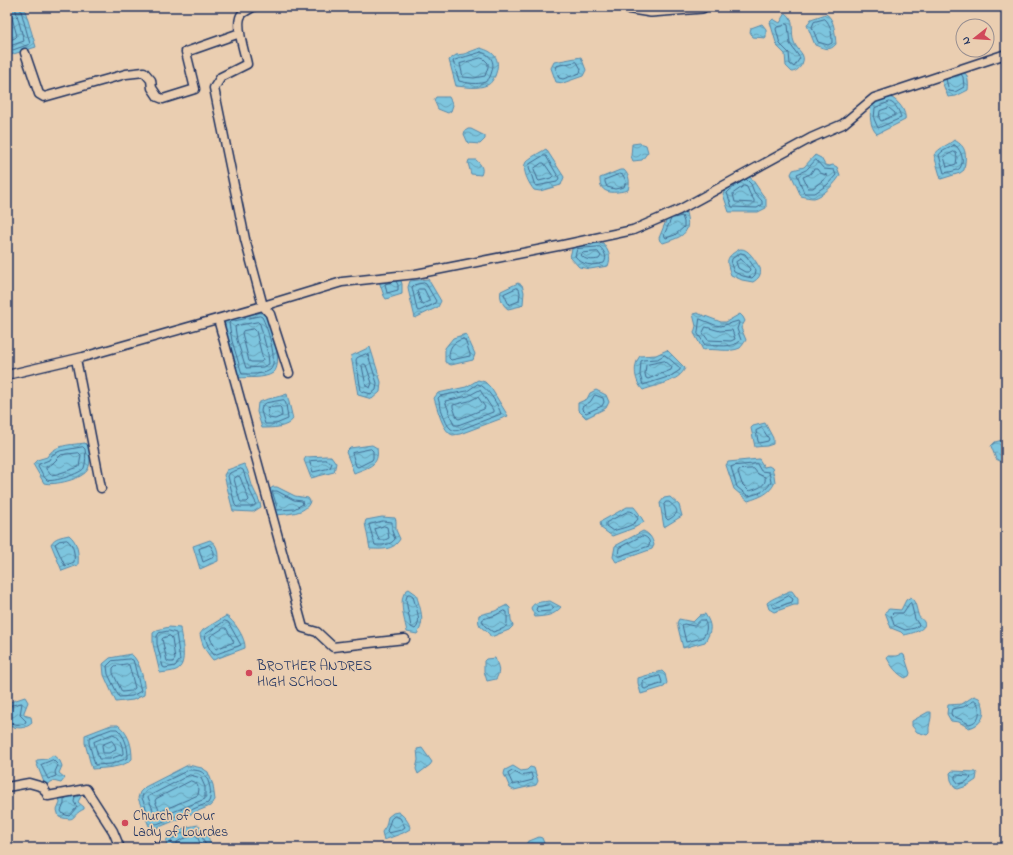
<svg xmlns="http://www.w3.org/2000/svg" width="1013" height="855" font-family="'Indie Flower',sans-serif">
	<defs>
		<pattern id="water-waves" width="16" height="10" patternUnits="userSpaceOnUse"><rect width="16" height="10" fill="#7dc5de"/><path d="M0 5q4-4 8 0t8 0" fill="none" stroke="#66a0b7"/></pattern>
	</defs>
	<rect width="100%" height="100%" fill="#eaceb1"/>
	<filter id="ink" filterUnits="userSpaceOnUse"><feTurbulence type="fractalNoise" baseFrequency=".025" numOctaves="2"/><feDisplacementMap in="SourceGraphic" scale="8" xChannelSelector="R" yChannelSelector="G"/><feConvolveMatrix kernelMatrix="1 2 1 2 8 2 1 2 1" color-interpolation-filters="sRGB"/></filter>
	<g filter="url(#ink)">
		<path fill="url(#water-waves)" stroke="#5689ab" d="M7,7H24L36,47L7,56Z
			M786,13C796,20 790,32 794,42C797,51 807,54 802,64C799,69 797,71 792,72L786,66L785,54L777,46L770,22L773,19L780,23Z
			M826,14C835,19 835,35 836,44C830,52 823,48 815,45L807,25L811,19Z
			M762,24L766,29V38L753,37L750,32L751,28Z
			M480,48C496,52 501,60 495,76C493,79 491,84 487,85C478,89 466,87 456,86L449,60L456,55L464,54Z
			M581,57L586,70L583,76L563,83L556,82L551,68L554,62Z
			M962,68C968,76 969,81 968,90L956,96L948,97L941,79Z
			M436,97H449L453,105L451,111L448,113L438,109L434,100Z
			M890,97C898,100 907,112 905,120L877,134C869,126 870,115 871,104Z
			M468,129H471L485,136V139L480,144L468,143L464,134L465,131Z
			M954,140C968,147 966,156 964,170L960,173L941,179L934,155C940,147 947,146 954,140Z
			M640,143L646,145L648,152L642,160L633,161L631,156L632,144Z
			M546,149L564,177L561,185L540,191L534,190C529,184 521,169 526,162C529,158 541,152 546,149Z
			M815,155L821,158L825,165L829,166L833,165L837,167L840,175C837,182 822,197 814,198C810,198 805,197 801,196L791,174L793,170L804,167Z
			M469,160H476C481,164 484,169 481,175L471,174L468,163Z
			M620,170H624C630,176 630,182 628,190C616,193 599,196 600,178Z
			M749,176C756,183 759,191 766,199V208L758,212H729L723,194L727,187Z
			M685,209C692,233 685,236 663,243L660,241L659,238L668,216Z
			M603,243C608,251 612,256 608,266L590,269L579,267L570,257L573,245Z
			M740,249C749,248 755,261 760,268C762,275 758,279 753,282L742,280L731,275C726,261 725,257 740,249Z
			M400,278L402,284V294L386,299L384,296L379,281Z
			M428,279L441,301L438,307L415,318L409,293L408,287L410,281Z
			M518,283L522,285L524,292L523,304L521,306L508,309C503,306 499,297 501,291Z
			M264,311C270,323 285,364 273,373C264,379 248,377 239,378C235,365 222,330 225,318L247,316Z
			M697,313L721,322H726L740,314L743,317L745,321L741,328L746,340C744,343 742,346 740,348C730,353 714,348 703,350L694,333L696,326L693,314Z
			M466,334L475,354L473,360L451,365L445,362V348L453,338Z
			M370,347L381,382L380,392L372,399L358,395L351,356Z
			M667,350L685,368C679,382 656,385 643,390C635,382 632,366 640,356L656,355Z
			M478,380L485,382L491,388L508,416L460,434C458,434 455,435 453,435C443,433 437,407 434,398L438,393L466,387Z
			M596,390L606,395L609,402L606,408L586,418L578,410V403L587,399L590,393Z
			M287,394L293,419C287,428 272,428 262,428L257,412L258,403C267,398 277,398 287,394Z
			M765,423L773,438V444L767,446L755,447L751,428L753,426Z
			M1006,439V464L996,459L991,446L995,442Z
			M85,443L89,447C90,453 91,463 88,469C84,479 53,486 44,483L33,464L37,460L47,457C55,444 71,445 85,443Z
			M372,445L377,448C380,466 368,467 354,473L346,452L350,448Z
			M326,456H331L336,463L334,472L311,478L304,460L306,457Z
			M759,459L764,467L769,466L772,468L774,475L775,482C770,494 760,497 748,501L734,489L726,465L728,462Z
			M244,464C249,471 250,480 253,488C256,495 260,500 261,507L253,512L233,511L224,475L227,470Z
			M273,487H277L295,496L308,498L310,501C307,514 286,514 275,515L268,493L270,489Z
			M670,497L679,505L682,516L664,527L660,503L664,498Z
			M627,507H634L638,512L644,522L634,528L612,536L601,528L600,522Z
			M382,517L395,518L396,521V530L400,539C393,551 382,549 370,549L365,523L366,520Z
			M643,531C650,534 652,538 654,545L652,549L616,562L613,557L615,546Z
			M69,535C78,542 79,554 78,565L62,571L51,544C55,537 61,537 69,535Z
			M210,540C218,545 218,552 218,561L200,569L193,546Z
			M409,589L416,594C420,608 426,621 417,634L407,632C405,621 396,594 409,589Z
			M789,591H792L798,599V605H794L774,612L769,609L767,603C772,598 783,595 789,591Z
			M911,597C916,603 916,607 918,614C919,619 922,618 924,622C928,630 909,634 904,635L901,632L891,628L885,612L889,609L901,610L906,600Z
			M550,601L561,607C554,616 546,616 535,617L531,608C534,601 543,602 550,601Z
			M507,605L510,608L511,620L513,626L509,630L491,637C486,627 476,630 479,615L495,611Z
			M705,614C712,625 712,630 705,642L683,648L677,623L679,619L693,622L700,615Z
			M226,616C234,620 246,639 245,648L213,660C206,652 202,645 200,634L203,630Z
			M169,627L180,628C181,639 189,665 176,670C172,672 165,672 160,673L153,644V633L157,630Z
			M131,654C140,660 146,685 144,695L133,700L116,702L104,675L103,664L110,658Z
			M902,654L904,655L910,673L909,676L905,678C896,673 892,667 887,658L888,656H897Z
			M495,658C498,666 501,671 496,679L487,681L484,671V661L486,659Z
			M662,671L665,674L667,683L664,687L641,694L638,683V678Z
			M974,696L979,698C988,711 984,724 969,728L959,722L951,721L947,714L948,705L962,704Z
			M25,697L28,702L24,712V715L31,717L32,723C24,730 18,728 7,726L9,720L7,719V703Z
			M928,712H931C932,720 928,725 929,733L927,735L917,732L912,726V721Z
			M111,725H118C129,734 132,745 132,759C124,768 103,768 92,769L85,743V735Z
			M422,748L432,762L430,765L418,774L416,769L418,760L417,749Z
			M53,755L60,761L62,766L59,773L65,778L61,783L53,781L45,785L36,762L37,760L47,759Z
			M188,765L202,768L208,772L213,785L215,800L210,806L157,828L149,826L138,798L140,792L145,787Z
			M513,766L521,771L527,770L530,767L534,768L538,781L536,785L514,790L510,788L504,774L505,770Z
			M952,771L976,772L977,774L976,780L967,786L958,789L955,788L951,780L950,773Z
			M79,789L82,794L78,802L84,807V809C69,816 79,822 59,817L57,810L60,803L59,797Z
			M398,812C403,815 410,822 410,829L403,833L384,840L382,832L386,826L388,817L393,813Z
			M198,825C205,828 211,841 211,848H168L166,841C171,830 187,827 198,825Z
			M539,837L542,838L546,848H527V842Z"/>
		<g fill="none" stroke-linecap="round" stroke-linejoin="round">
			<path stroke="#426b91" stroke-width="1" d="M825,19C831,24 832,35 832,43L828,45L818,42L812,27L814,22Z
				M786,24L788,25L790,44L800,58L794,67L790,64L789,53L780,44L776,29L777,27L782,26Z
				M7,41L15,38L17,36L9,7
				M7,47L24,41L15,7
				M7,52L30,44L20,7
				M481,52C493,56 495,63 491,74C490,78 488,80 485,82C477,85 467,83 459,81L453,61C456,59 476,54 481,52Z
				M481,58L484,59L488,63V67L485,76L474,78L463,77L460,64Z
				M577,62L581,69L580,73L563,79L559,78L556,69L557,66Z
				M946,79L949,91L955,92L964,87L963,77L961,74
				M890,102C896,104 900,112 901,118L878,128L874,119L875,108Z
				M889,108L895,113V115L881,121L879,118L880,111Z
				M954,145L956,146C961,151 965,160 960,168C958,171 948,172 944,173L939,155C942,150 949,149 954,145Z
				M954,152L956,153L957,157L956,164L947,167L944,157Z
				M543,156H546L559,178L557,182L536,186L534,183L529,167L530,164Z
				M816,160L824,169L834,170L836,175L827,185L815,193H804L797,174L806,170Z
				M542,163H544L553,176L551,178L539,181L538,180L534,169Z
				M814,169H817L820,173L827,175V177L813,188H808L803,177L810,174Z
				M620,174L623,175L626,181L624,187L615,189L607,187L605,182V180Z
				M742,181L730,190L727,193L732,207L757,208L762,205V201L754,192L751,184L746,179
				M744,186L747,187L750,194L754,200V203L735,202L733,194Z
				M671,219L664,235L666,238L675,235L684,227V222L682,216L674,218
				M600,247C604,251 608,257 604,263C591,266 583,266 575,256L577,249Z
				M598,252L601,256L599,259C593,260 585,261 581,255L583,253Z
				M741,253L745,254L756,270L755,275L752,278L743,276L734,272L731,264L732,259Z
				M741,259L750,269L749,272H745L738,268L736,262Z
				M395,281L385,284L387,293L398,290V285L396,281
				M424,283L426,284L436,301L434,304L419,311L417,310L412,287L414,285Z
				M517,288L519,289L520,293L519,301L509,305L504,294Z
				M419,289H424L429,299V301L423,304L421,303L417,291Z
				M260,316L262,317C267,326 279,363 270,370C263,375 250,374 242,374L232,341L229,323L230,322Z
				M700,319L715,325L721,326L738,321L739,323L737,329L741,340C734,349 716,345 705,345L698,334Z
				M258,322L260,324L268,354L269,364L263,367L246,368L237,340L235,327L236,326Z
				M706,327L720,331L732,330L735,339L731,341L708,340L703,333Z
				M254,329L256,331L263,360L261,362H251L249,361L242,333L243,331Z
				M463,339L465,340L470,354V356L451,360L449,358C449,348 452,342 463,339Z
				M366,354L368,355L377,383L376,390L371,394L361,391L356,360L357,358Z
				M665,355L680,368V370L671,376L643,385L640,375L641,361L643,360L657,359Z
				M665,361L672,367L671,370L648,379L646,378L645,374L646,365Z
				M364,364L366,365L372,383L370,388L366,386L362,366Z
				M478,384C487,386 499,406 501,414L459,430C456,431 453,431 450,428C445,424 440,405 438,398L440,396L467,391Z
				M480,390L493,410V412L458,425H454L445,401L468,396Z
				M595,395L603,398L604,402L602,406L586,413L582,409V407L590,402Z
				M478,397L485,407L484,409L459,419L457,418L453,407V405L469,401Z
				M284,400L286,404L288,419L276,424H265L261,411L262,406L266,403Z
				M280,407L281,408L282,416L275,419L269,418L267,408Z
				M762,428L769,439L768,441L759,443L758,441L756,431Z
				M83,447L85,449C86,454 86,463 84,468C82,473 52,483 47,480C43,477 41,470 38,466L39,464L49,460L52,455L60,451Z
				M371,449L373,451V458L372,460L358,467L356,466L352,453Z
				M79,453L81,455L79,467L57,474L51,475L46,469V467L52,464L61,455Z
				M326,460L332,463L330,468L313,472L310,463V461Z
				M757,464L761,471L769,472L771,482C767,491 758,494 748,496L737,487L731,467L733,466Z
				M241,469L243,470L250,491L256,503L255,505L251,507H237L235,505L228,476L230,473Z
				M754,469L758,474L765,477C767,486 757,489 749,491L742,484L738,472L739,470Z
				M238,476L240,477L249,500L247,502H241L240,501L234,479Z
				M273,491H277L294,500L302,501L303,504L294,509L278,510L273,494Z
				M666,502H669C679,510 680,513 668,520L666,518L664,505Z
				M629,511C634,511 636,515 638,519C633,527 621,528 613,531L606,526V523Z
				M383,521L392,522V531L395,539C390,546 382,545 375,545L369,525Z
				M384,526L387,527L389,538L385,540H379L375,529Z
				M642,536C647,536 651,541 649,546L620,556H618L619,548Z
				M67,540C74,544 75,555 74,562L65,566L55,544L59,541Z
				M209,545L211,546L214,552V557L203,562L199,549Z
				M408,594H410L413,596C415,606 423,622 415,629L411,627L406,600Z
				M789,596L793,599L792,602L775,608L772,606L773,604Z
				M911,603L915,619L919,625L915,628L905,630L894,625L891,615L893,613H903L909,604Z
				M550,605L554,608L550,611L538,612L536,610L537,607Z
				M504,611L507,612C507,628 509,627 493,632L485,626L482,621L483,619L496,615Z
				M701,620H704C708,626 707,632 702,638L686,642L682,625L684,624L694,626Z
				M225,621L228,622L241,645L214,655C209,649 206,643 205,635Z
				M224,628H226L234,642L216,649L211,640L210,637Z
				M169,631L176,633L180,660L175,666L165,668L163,667L157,644V636L159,633Z
				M170,636L172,638L175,659L173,662H169L167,661L162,639L163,638Z
				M130,659L133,660L134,663L141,691L132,696L119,697L108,674L107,666L112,661Z
				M127,664L129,665L135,688L131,691L122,692L113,673V668L115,666Z
				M660,676L662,682L661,684L645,689L643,688V681Z
				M974,701H976C982,710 980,722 969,724L960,719L952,716L951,713L952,709L963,707Z
				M7,706L22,703L20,715L26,721L25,723L20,725L7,722
				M112,729H117C125,736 128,747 128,758L111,764L95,765L89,743V738Z
				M113,734C120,736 123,747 123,754L110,759H99L94,742Z
				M112,741L115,745L116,750L109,753H103L102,745Z
				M53,760L58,765L55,772L56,776L48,779L41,765Z
				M189,770C194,770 201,770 204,774C210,781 213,796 208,803L157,824L152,823L142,798L143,794L148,790Z
				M513,771L520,775L531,773L533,780L513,785L508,774Z
				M190,775L201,778L205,787V799L158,818H156L148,797Z
				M957,775L969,776L971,778L966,782L959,784L955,779V776Z
				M191,781L196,783L199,789L198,795L161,811L159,810L155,801L156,799Z
				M66,798L64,799V804L61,811L63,814L69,816L77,807L74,802L75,796
				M395,816L400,818L405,827L401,830L389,833L387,831L391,819Z
				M172,848L171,840L180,834L197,829L199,830L207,848
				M177,848V842L182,839L195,835L197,836L202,848"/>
			<g stroke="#1b2f5e" stroke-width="11">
				<path id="minor" d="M253,7C250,9 245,11 242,14C234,23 245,53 247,64L221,77L214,88L245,239L263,306L270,314L289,373
					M25,53L39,94L44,97L126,74L144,72L151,80L152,88L158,97L163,99L195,89L186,52L240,33
					M218,319L303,628L317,632L333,647L405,639
					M76,359L101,488
					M7,375L83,357L263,306L342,282L416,274L563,245L633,230L679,210L811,138L843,124L874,98L1006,54
					M7,787L29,783L43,787L48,796L86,789L113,831L120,848"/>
			</g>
			<g stroke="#1b2f5e" stroke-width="14">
				<path id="secondary" d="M626,7L651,11L702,7"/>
			</g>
			<use href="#minor" stroke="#eaceb1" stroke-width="8"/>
			<use href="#secondary" stroke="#eaceb1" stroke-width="11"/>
		</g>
	</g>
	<g fill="#d1495b" stroke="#eaceb1" stroke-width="1.5">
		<circle cx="249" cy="673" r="4"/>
		<circle cx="125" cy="823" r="4"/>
	</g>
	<g text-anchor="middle" stroke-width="3.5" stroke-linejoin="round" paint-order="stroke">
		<g font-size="14" fill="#1b2f5e" stroke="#eaceb1" text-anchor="start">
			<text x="257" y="670">BROTHER ANDRES<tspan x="257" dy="16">HIGH SCHOOL</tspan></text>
			<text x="133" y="820">Church of Our<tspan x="133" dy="16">Lady of Lourdes</tspan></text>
		</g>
	</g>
	<rect width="1013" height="855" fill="none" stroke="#eaceb1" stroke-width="24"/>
	<rect x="12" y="12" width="989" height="831" fill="none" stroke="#1b2f5e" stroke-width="1.5" filter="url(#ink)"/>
	<g transform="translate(975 38) rotate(253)"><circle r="19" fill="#eaceb1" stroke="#978e90"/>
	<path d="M0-3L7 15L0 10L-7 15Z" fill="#d1495b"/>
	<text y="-6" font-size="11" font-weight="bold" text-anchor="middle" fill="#1b2f5e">N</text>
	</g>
</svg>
